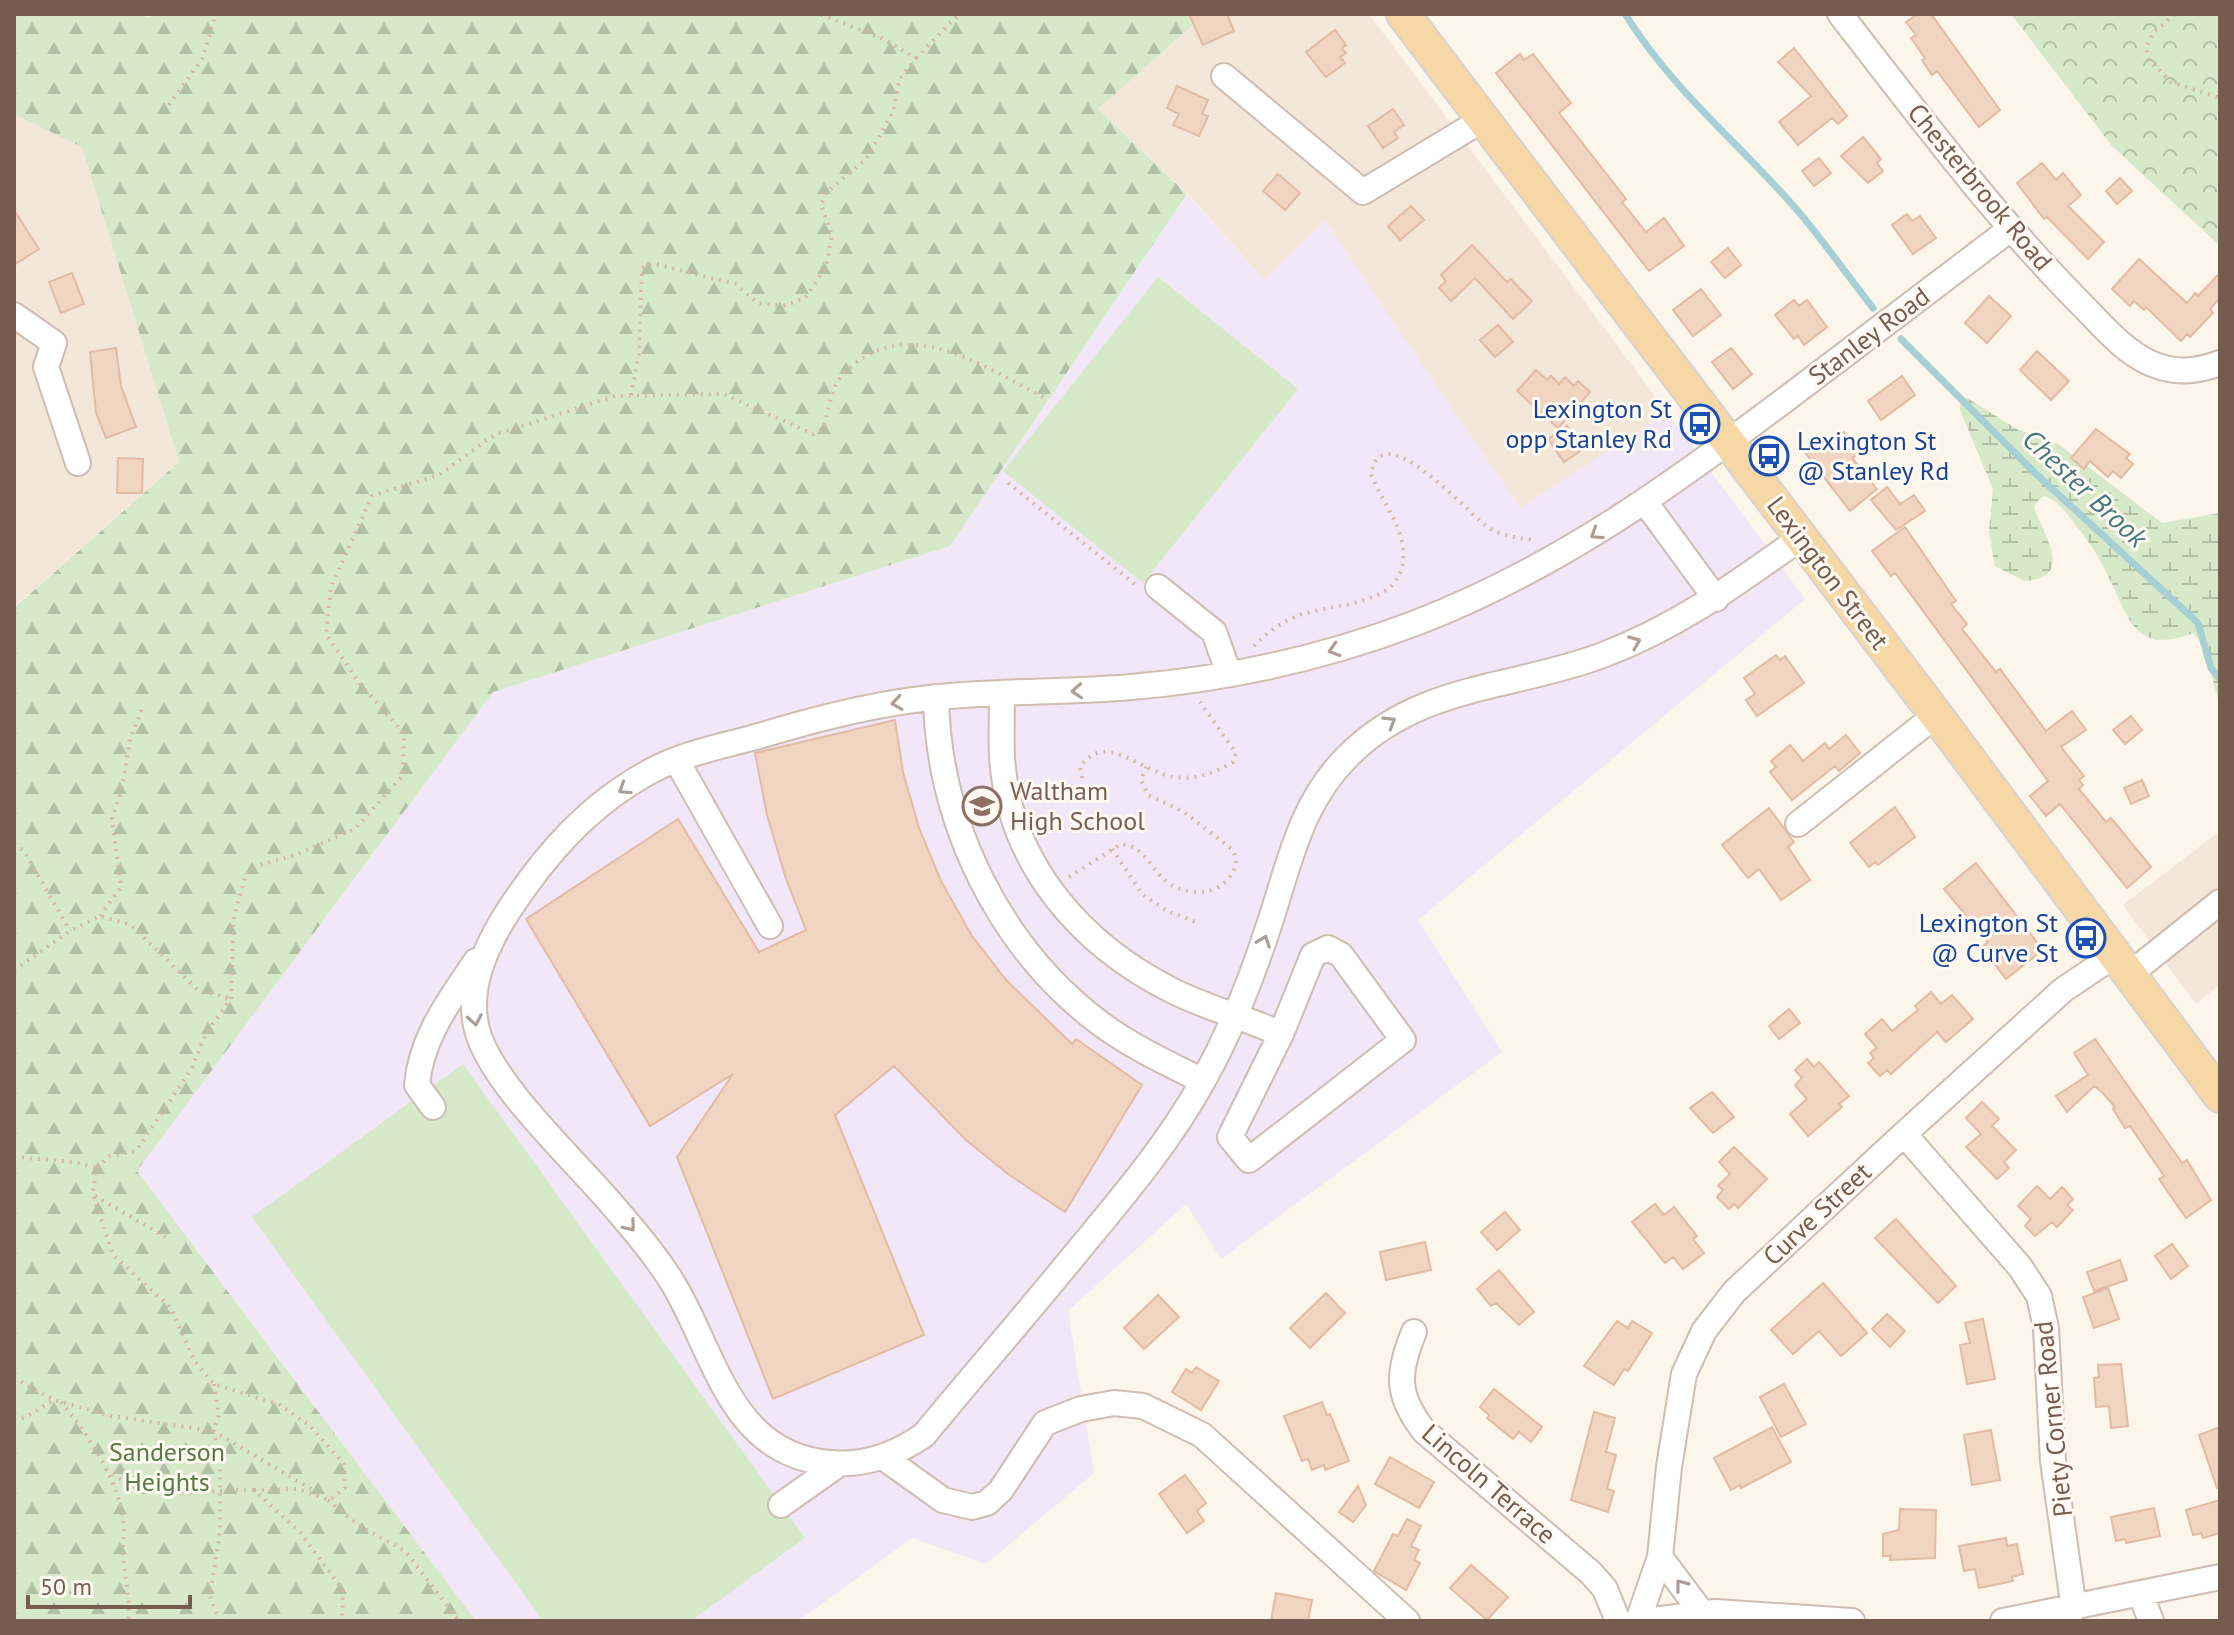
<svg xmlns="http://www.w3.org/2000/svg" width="2234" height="1635" font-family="'PT Sans',sans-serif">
	<defs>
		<pattern id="forest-firs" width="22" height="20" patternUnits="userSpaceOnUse" patternTransform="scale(2)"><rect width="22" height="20" fill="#d6e9c9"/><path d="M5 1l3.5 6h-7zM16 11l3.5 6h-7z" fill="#b2c0a5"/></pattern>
		<pattern id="wetland-marsh" width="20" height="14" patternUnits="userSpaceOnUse" patternTransform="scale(2)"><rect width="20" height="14" fill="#d6e9c9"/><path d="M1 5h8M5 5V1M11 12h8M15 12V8" fill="none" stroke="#b2c0a5"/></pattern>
		<pattern id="park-crowns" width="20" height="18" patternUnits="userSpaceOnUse" patternTransform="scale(2)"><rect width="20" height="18" fill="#d6e9c9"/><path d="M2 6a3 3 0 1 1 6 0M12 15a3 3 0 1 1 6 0" fill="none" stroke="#b2c0a5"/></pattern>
	</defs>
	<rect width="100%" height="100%" fill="#fcf5ea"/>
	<path fill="#f3e7d9" d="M1205,14H1369L1667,412L1520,509L1325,221L1264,280L1187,193L1098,109Z
		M14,114L82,146L179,462L14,607Z
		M2220,831V984L2196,1004L2123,905Z"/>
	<path fill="#f2e7f8" d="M1187,194L1264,280L1325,221L1520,508L1667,412L1805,599L1418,920L1502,1052L1221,1259L1186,1204L1068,1311L1094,1473L986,1564L912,1538L798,1621H476L137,1171L493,692L950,546Z"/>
	<path fill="url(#forest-firs)" d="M14,14H139L149,18L152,14H1205L1098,109L1187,194L950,546L493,692L137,1171L476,1621H14V608L179,462L82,147L14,114Z"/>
	<path fill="url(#wetland-marsh)" d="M1967,398L2017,429L2058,444L2162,523L2220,513V706L2203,645L2193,633C2131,657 2128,613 2105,570C2096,551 2084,535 2071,519C2063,509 2056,499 2043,496L2034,506C2040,531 2078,577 2025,581L1995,566L1989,532L1993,489L1960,410L1961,400Z"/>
	<path fill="url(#park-crowns)" d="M2011,14H2220V246L2112,146Z"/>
	<path fill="#d6e9c9" d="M1158,277L1298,389L1143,583L1003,471Z
		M463,1064L805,1538L691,1621H543L252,1217Z"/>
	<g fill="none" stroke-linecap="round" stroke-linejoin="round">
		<path stroke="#a6cfd6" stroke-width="7" d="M1625,14C1674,92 1739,143 1798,211C1824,242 1848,276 1873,308
			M1901,339L2033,471L2198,623L2211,668L2220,679"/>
	</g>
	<path fill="#f0d5c3" stroke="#e2bba4" stroke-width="2" d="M1189,14H1227L1234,31L1203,45Z
		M1918,14H1931L2000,110L1979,127L1937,71L1932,75L1922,60L1925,58L1911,38L1916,35L1906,22Z
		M1335,30L1346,45L1342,48L1346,53L1340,57L1345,63L1326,77L1306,52Z
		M1794,48L1847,116L1838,124L1832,118L1798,145L1779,122L1811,96L1778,62Z
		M1520,54L1524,60L1533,54L1571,103L1559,113L1626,199L1622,202L1646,232L1664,218L1684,246L1649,271L1496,73Z
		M1177,86L1208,100L1202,114L1208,116L1199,136L1173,125L1179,114L1167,108Z
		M1393,109L1404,125L1394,132L1398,138L1383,148L1368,126Z
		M1863,137L1881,159L1877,163L1883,171L1868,183L1841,156Z
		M1819,158L1831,173L1814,186L1802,171Z
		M2042,163L2056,180L2063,173L2081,195L2068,206L2104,242L2088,259L2047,217L2044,219L2017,183Z
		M1278,174L1300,193L1285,210L1263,191Z
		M2120,178L2132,191L2117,204L2106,191Z
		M1411,206L1424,220L1400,240L1388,226Z
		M14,210L39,249L14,265Z
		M1907,214L1912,221L1920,216L1936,238L1913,254L1892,225Z
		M1472,245L1507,282L1511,279L1532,301L1513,319L1475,278L1451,301L1439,288L1446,281L1441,275Z
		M1728,248L1741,265L1725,278L1711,262Z
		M2139,259L2187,303L2195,293L2198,296L2220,273V298L2210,309L2213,313L2190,337L2187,334L2181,341L2146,307L2144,310L2134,301L2130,306L2112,289Z
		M72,273L84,304L61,313L49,282Z
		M1701,289L1721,315L1693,336L1673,310Z
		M1989,296L2011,316L1987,343L1965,323Z
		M1794,300L1799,306L1807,300L1827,327L1804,345L1798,336L1794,339L1775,315Z
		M1498,325L1513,342L1495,357L1480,340Z
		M116,348L121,386L136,427L106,438L96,413L90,352Z
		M1731,348L1752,374L1733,389L1712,362Z
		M2037,351L2069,381L2051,400L2020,370Z
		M1536,370L1547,380L1551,376L1559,384L1565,377L1574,386L1578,381L1590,392L1558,428L1517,391Z
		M1902,376L1915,395L1881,420L1868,401Z
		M1567,426L1583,449L1564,462L1548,439Z
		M2096,429L2130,454L2126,458L2133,464L2121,478L2113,471L2108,477L2090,461L2084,469L2071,458Z
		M1844,432L1860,453L1852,458L1877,489L1850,511L1803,450L1823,435L1829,443Z
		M118,458L143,459L142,493H117Z
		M1887,487L1900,504L1914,495L1925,511L1896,530L1871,500Z
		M1905,527L1956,601L1951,604L1967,624L1962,629L1996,672L2000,669L2046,731L2072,711L2086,730L2061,747L2084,776L2079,780L2083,785L2079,789L2106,822L2111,818L2151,867L2127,888L2060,804L2046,816L2030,796L2048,781L1895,573L1891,576L1872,551Z
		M1776,655L1780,660L1785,656L1804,683L1757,716L1746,700L1755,694L1744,678Z
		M2131,716L2142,730L2125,744L2113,730Z
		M895,720L903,772L919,828L941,881L972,936L1007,981L1072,1044L1076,1039L1142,1085L1065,1212L1008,1174L966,1140L894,1066L835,1115L924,1335L773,1399L677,1157L733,1074L650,1126L526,919L678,819L759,952L806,930L786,879L767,815L755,753Z
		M1846,735L1860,753L1839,771L1835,766L1792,800L1770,772L1776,767L1771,761L1790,745L1803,761L1825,743L1829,749Z
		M2142,780L2149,796L2131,804L2124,788Z
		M1895,807L1915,837L1878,865L1875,862L1869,867L1850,843Z
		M1769,808L1794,842L1788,847L1810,880L1781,900L1759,869L1748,878L1722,845Z
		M1976,863L2043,950L2006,979L1982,947L1988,942L1944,889Z
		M1931,992L1941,1004L1952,995L1973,1019L1946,1042L1937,1032L1891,1074L1887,1070L1880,1076L1868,1063L1874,1058L1870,1053L1877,1048L1865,1034L1882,1019L1892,1031L1918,1010L1915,1006Z
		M1789,1009L1800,1023L1779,1039L1769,1026Z
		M2095,1039L2182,1163L2187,1160L2211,1200L2186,1218L2159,1179L2164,1176L2130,1126L2125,1128L2113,1109L2115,1107L2101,1091L2094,1086L2067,1112L2056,1096L2088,1075L2074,1053Z
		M1807,1059L1814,1067L1819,1062L1849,1096L1839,1104L1842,1107L1808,1136L1790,1114L1807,1099L1795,1085L1802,1078L1795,1070Z
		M1712,1092L1734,1117L1713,1133L1690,1108Z
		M1982,1102L1999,1119L1992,1126L2016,1150L2004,1162L2009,1168L1997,1179L1966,1147L1981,1134L1966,1118Z
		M1734,1147L1767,1179L1738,1208L1734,1204L1729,1209L1717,1197L1723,1190L1718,1186L1730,1174L1719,1162Z
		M2037,1186L2050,1199L2062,1187L2073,1199L2067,1205L2073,1210L2057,1227L2052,1222L2035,1236L2025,1226L2031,1219L2018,1206Z
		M1655,1204L1664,1215L1674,1207L1697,1236L1693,1239L1704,1253L1683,1269L1673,1257L1665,1263L1632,1222Z
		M1505,1212L1520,1230L1497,1250L1481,1232Z
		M1896,1219L1956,1286L1938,1303L1875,1238Z
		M1425,1242L1431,1270L1386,1280L1380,1252Z
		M2172,1244L2188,1266L2171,1279L2155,1256Z
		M2120,1260L2127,1280L2094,1291L2087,1272Z
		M1499,1270L1534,1312L1519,1325L1496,1303L1491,1306L1477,1289Z
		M1823,1283L1867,1333L1841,1356L1819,1331L1793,1354L1771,1330Z
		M2108,1288L2119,1319L2094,1328L2083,1297Z
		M1326,1293L1345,1313L1310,1348L1290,1328Z
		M1158,1295L1179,1317L1144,1349L1124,1328Z
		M1887,1314L1905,1331L1890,1347L1872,1329Z
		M1983,1319L1995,1379L1967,1384L1960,1345L1970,1343L1965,1323Z
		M1617,1321L1628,1328L1632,1321L1652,1333L1628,1371L1624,1369L1614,1385L1584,1366Z
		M2121,1364L2128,1426L2111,1428L2109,1406L2096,1407L2094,1378L2099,1377L2098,1365Z
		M1196,1367L1219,1381L1201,1410L1172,1392L1186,1369L1192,1373Z
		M1784,1384L1806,1424L1781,1437L1760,1397Z
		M1494,1389L1542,1427L1531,1442L1519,1432L1513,1439L1487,1418L1489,1415L1480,1407Z
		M1322,1402L1327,1415L1330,1414L1349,1461L1325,1470L1324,1465L1312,1470L1308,1459L1302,1461L1284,1416Z
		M1594,1412L1615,1418L1606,1452L1616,1455L1607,1489L1614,1491L1608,1512L1571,1500Z
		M1772,1427L1791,1462L1741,1488L1740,1485L1731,1490L1714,1458Z
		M2220,1427V1487L2217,1488L2199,1435Z
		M1991,1430L2000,1480L1972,1485L1964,1435Z
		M1390,1457L1434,1482L1419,1508L1375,1484Z
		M1185,1475L1206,1503L1197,1511L1204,1521L1187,1533L1159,1494Z
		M1358,1486L1366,1505L1353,1522L1339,1512Z
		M2220,1500V1533L2203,1538L2201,1533L2193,1535L2186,1510Z
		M2154,1508L2160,1536L2126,1543L2125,1539L2116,1541L2111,1517Z
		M1900,1509L1936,1510L1935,1558L1890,1560L1891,1556H1883V1534L1899,1530Z
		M1407,1519L1421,1526L1411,1546L1419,1550L1414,1560L1420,1563L1406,1590L1374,1571L1393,1534L1398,1536Z
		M2006,1538L2007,1546L2017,1544L2023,1574L2012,1577L2013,1581L1979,1588L1975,1569L1964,1571L1959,1546Z
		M1471,1565L1508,1597L1487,1620L1450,1588Z
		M1276,1593L1312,1600L1308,1621H1271Z"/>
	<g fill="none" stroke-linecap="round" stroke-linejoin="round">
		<g stroke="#cebdb0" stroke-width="28">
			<path id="minor" d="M1840,14C1917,113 1992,214 2081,304C2101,324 2123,351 2150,363C2175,374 2195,372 2220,363
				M1224,76L1363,192L1482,120
				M14,315L54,343L46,367L78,463
				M1645,502L1716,599
				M1802,537C1736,584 1679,626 1603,655C1513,689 1419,684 1348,756C1299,804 1289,867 1268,928C1251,981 1230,1032 1203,1081C1170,1141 1125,1194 1082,1246C1030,1310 976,1372 924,1435C897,1454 864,1466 830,1463C731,1455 716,1356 674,1285C659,1260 640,1237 621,1215C581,1166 501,1094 480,1039C463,994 485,947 509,910C547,852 590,804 651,771C684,753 724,746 759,736C815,719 872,704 930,698C997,690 1065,693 1131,687C1227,679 1323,658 1413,624C1556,570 1678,481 1798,390C1869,336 1939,283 2009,230
				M1158,587L1214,632L1229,674
				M1002,696C1002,716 1001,736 1002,757C1009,864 1081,945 1173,991C1207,1008 1246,1018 1281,1034L1230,1137L1249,1160L1403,1040L1341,955L1328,948L1313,955L1281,1034
				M936,697C938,822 999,948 1101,1024C1132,1047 1169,1064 1203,1081
				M677,761L770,926
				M1798,824L1936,715
				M2130,974L2220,902
				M433,1107L417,1085C421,1037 450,1000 476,961
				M1904,1134L2020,1267L2039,1296L2046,1328L2053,1461L2074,1609
				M1414,1332C1397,1373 1396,1395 1424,1431L1591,1573L1605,1589L1618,1621
				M883,1457L943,1500L972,1507L987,1503L1001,1490L1045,1423L1081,1409L1114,1403L1143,1406L1202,1435L1407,1621
				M781,1505L839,1464
				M1660,1557L1702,1613
				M2141,1595L2151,1621
				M1638,1621L1660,1557L1669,1467L1684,1374L1704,1331L1734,1292L1904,1134L2063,990L2115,955
				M1646,1621L1715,1612L1852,1621
				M2003,1621L2220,1577"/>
		</g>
		<g stroke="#d9d1cd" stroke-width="36">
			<path id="major" d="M1403,14L1936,715L2220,1096"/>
		</g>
		<path stroke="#d5b8a6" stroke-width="4" stroke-dasharray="2 6" stroke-linecap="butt" d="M2175,14L2153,33L2146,48L2149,60L2171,82L2220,98
			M916,58L959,14
			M169,105L202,59L216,14
			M631,395L639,354L642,268L652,263L735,284L758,303L783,306L805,298L826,267L832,235L821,205L826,193L867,158L894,110L899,80L916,58L881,38L820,14
			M1008,483L1136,585
			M1254,646C1268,631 1287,618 1306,613C1345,602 1414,605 1402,542C1397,519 1380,497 1371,474C1381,411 1471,517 1489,528C1503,536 1521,539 1536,540
			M1082,778L1080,767C1106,730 1140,772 1174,777C1196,780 1214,773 1233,762L1236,753L1200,702
			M14,844L24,851L70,931
			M1112,849L1143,895L1167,911L1196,922
			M1069,877L1121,844C1155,847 1149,888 1195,892C1208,893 1221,888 1229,878C1236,869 1238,861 1233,850L1184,812L1148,795L1141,780L1146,767
			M100,916L121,887L112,819L122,788L130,739L143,706
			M14,970L70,931L100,916L131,925L198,990L231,999
			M14,1157L74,1162L96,1168
			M95,1196L169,1239
			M14,1378L54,1400L111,1416L213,1431L321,1495
			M214,1384L219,1415L213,1431L220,1455V1531L210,1596L219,1621
			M61,1402C89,1436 121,1482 124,1528C124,1537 122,1545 123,1553C124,1577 131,1597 128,1621
			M14,1420L26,1417L52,1401
			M106,1469C153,1508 199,1488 254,1490L299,1531L343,1590L342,1621
			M254,1490L298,1489L329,1500L345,1488L344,1464L310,1426L280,1405L214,1384L195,1362L171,1308L113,1255L93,1195L96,1168L110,1156L136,1151L192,1068L206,1033L231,999L234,916L246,874L257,866L295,855L355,829L403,775L404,733L360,684L326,634L331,587L372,496L439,475L494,435L615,396L723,394L813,434L823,429C828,414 831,388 841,377C902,308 984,367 1047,399
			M328,1500L358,1525L405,1551L459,1621"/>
		<use href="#minor" stroke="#fff" stroke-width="24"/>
		<use href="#major" stroke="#f6d8a7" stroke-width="32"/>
	</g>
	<defs><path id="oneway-chevron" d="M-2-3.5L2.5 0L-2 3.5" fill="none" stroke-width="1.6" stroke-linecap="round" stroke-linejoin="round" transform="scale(2)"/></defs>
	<g stroke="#ad9d95">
		<use href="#oneway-chevron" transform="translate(1596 534) rotate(147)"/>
		<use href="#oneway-chevron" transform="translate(1635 642) rotate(-22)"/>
		<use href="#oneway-chevron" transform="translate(1334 650) rotate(163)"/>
		<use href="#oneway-chevron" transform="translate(1077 691) rotate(176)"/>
		<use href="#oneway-chevron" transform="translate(897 703) rotate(171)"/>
		<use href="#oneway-chevron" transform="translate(1390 722) rotate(-32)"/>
		<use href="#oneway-chevron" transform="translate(624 789) rotate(147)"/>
		<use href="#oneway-chevron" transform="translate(1264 941) rotate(-70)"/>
		<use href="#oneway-chevron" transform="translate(475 1020) rotate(80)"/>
		<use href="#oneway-chevron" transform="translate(630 1226) rotate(51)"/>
		<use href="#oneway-chevron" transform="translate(1681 1585) rotate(-128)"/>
	</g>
	<defs>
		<g id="bus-ring" transform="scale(2)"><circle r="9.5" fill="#fef9f1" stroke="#1a4fb4" stroke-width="1.5"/><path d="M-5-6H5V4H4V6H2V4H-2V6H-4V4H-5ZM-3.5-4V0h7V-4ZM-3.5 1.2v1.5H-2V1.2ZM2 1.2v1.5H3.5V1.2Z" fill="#1a4fb4"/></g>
		<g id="school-ring" transform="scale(2)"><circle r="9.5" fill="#fef9f1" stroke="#8d6e63" stroke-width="1.5"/><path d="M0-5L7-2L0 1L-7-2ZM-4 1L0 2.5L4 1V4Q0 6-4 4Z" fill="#8d6e63"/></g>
	</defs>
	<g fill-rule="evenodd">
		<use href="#bus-ring" x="1700" y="424"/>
		<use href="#bus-ring" x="1769" y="456"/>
		<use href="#school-ring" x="982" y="806"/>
		<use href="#bus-ring" x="2086" y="938"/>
	</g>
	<g text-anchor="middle" stroke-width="6" stroke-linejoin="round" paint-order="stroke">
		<g font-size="26" fill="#765c4e" stroke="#fef9f1">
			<text transform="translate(1980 187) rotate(50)" y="9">Chesterbrook Road</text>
			<text transform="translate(1869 336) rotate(-37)" y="9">Stanley Road</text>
			<text transform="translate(1828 573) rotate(53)" y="9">Lexington Street</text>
			<text transform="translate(1817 1214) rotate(-43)" y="9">Curve Street</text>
			<text transform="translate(2053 1419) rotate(-96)" y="9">Piety Corner Road</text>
			<text transform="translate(1489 1484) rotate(41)" y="9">Lincoln Terrace</text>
		</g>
		<g font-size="26" fill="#164399" stroke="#fef9f1" text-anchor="end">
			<text x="1672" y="418">Lexington St<tspan x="1672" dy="30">opp Stanley Rd</tspan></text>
			<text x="1797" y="450" text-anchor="start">Lexington St<tspan x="1797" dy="30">@ Stanley Rd</tspan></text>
			<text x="2058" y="932">Lexington St<tspan x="2058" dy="30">@ Curve St</tspan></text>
		</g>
		<g font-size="26" fill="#785e54" stroke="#fef9f1" text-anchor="start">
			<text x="1010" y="800">Waltham<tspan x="1010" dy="30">High School</tspan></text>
		</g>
		<g font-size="26" fill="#567b46" stroke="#fef9f1">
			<text x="167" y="1461">Sanderson<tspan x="167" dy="30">Heights</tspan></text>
		</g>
		<g font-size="28" font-style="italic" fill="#457781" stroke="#fef9f1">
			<text transform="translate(2085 488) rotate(43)" y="10">Chester Brook</text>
		</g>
	</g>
	<rect width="2234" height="1635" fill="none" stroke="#765c4e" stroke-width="32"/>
	<path d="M28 1595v12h162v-12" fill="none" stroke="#765c4e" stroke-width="4"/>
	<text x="40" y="1595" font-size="24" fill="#765c4e" stroke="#fef9f1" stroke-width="6" paint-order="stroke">50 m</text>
</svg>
